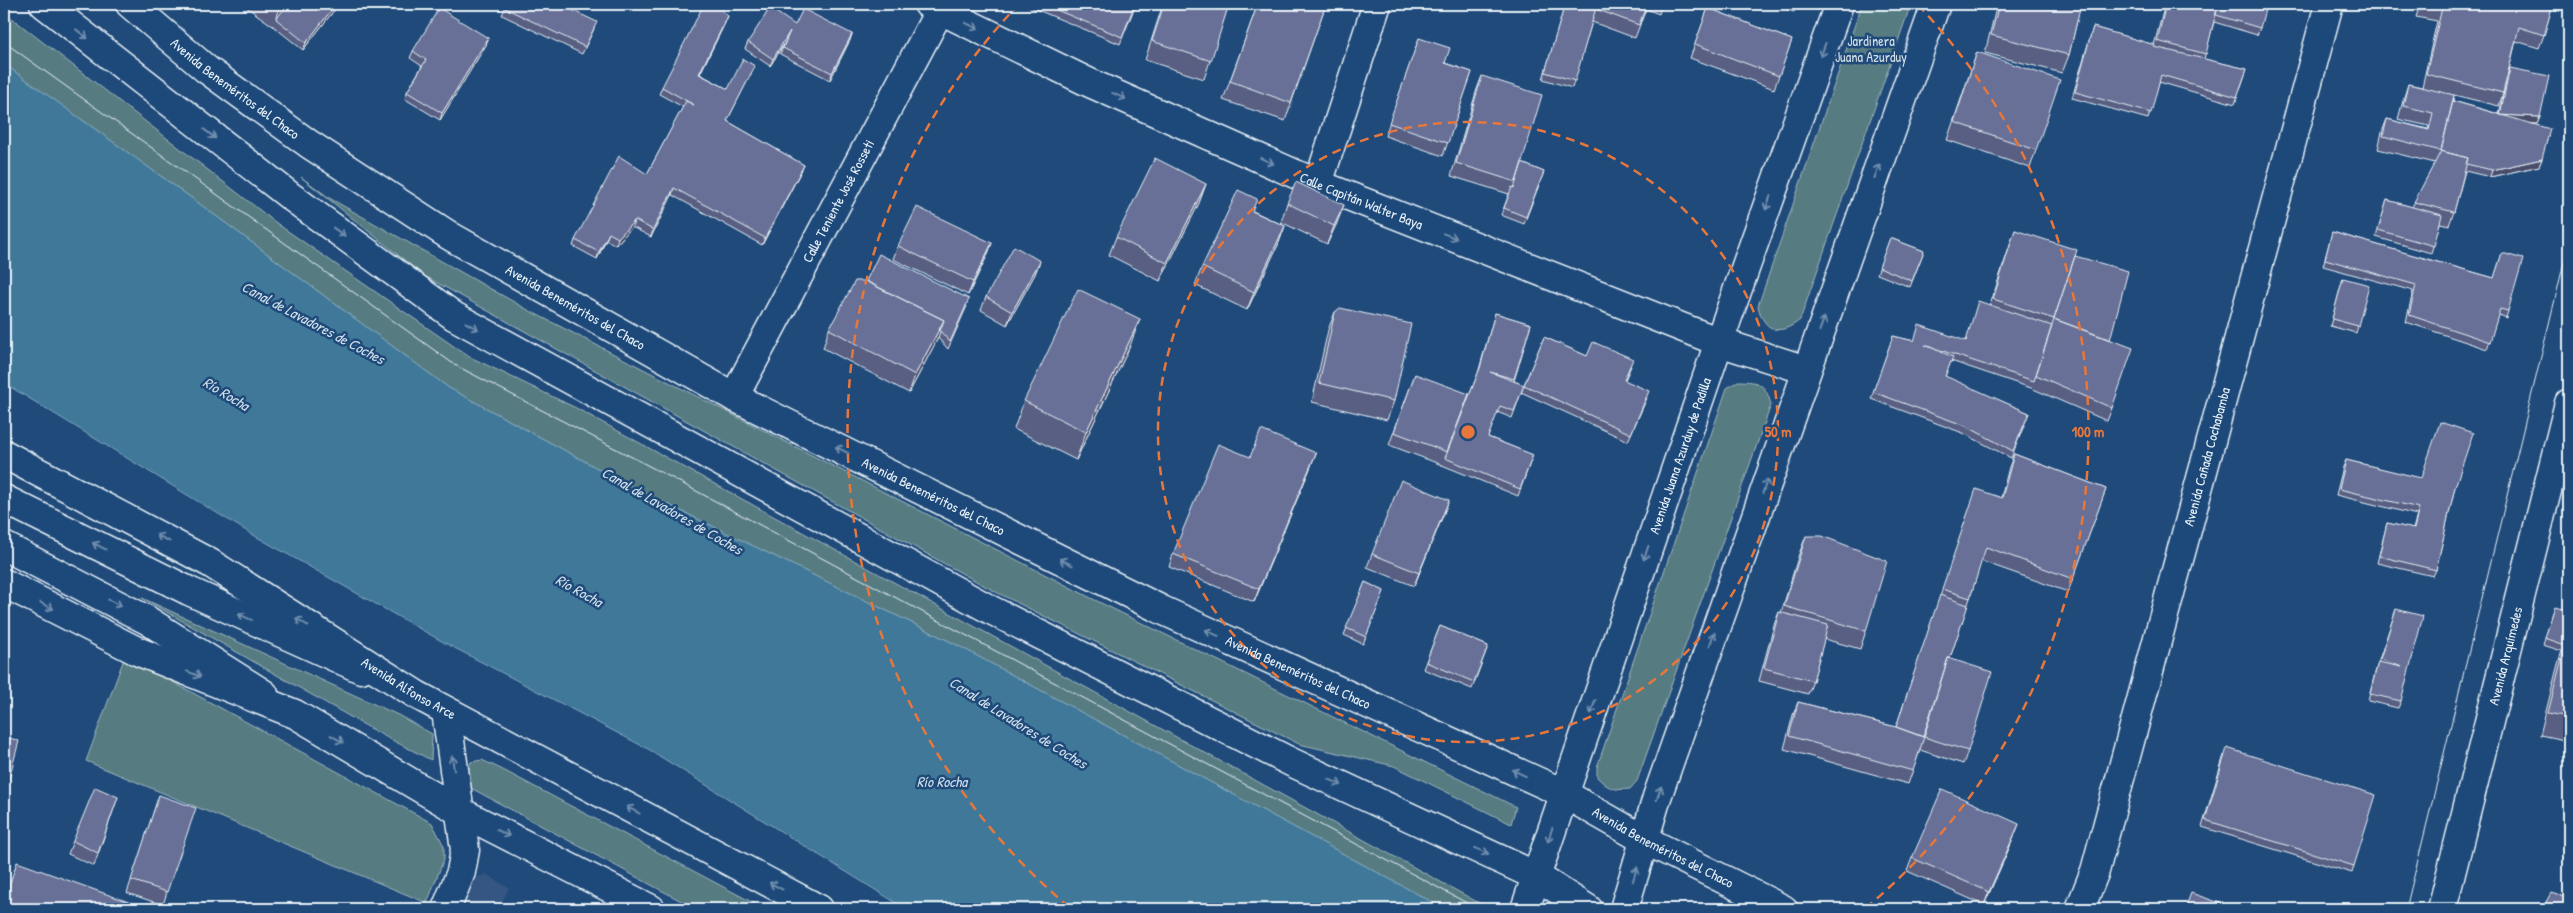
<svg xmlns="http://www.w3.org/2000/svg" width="2573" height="913" font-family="'Patrick Hand',sans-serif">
	<rect width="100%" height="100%" fill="#1f4a7a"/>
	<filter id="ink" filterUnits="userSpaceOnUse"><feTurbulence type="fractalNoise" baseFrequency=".02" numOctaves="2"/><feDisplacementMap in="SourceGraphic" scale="10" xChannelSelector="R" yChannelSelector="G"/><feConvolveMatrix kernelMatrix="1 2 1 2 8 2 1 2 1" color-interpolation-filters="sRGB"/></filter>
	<g filter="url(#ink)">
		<path fill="#355583" d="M486,874L509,888L499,909H474L464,906L475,878Z"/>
		<path fill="#577c82" stroke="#a0b6bd" d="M1862,4H1911L1800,320C1779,337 1764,331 1758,306Z
			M4,12L279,225L468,356L576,408L1490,909H1445L955,644L636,489L449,388L197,202L4,64Z
			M301,177L331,199L530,311L1095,600L1516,807L1511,824L1394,766L1299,744L992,590L423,275Z
			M1738,381C1759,381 1766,384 1771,405L1637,781L1630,789C1615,791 1607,788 1597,777V767L1727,388Z
			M142,598L398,715L432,734L431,760L382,735Z
			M125,656L432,823L444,846V859L427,903L86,761Z
			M482,760L503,770L765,909H696L469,787L466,776L471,762Z"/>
		<path fill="#407899" stroke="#83a8bf" d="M4,64L197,202L449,388L636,489L955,644L1445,909H906L648,749L445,643L248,532L4,383Z"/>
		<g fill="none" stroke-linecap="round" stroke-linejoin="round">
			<g stroke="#e8f1f8" stroke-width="31">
				<g id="minor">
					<path id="s1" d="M928,4L1090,83L1318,184L1719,342L1806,370"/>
					<path d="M1318,184L1377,4"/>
					<path id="s2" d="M734,397L943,4"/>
					<path d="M446,711L465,850L461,872L446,909"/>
					<path id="s3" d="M2080,909L2095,871L2329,4"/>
					<path id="s4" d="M2442,909L2569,403"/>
				</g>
			</g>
			<g stroke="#e8f1f8" stroke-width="31">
				<path id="tertiary" d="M4,499L189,591L361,669
					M4,546L147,620L264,694"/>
			</g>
			<g stroke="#e8f1f8" stroke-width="31">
				<g id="secondary">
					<path id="s5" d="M1525,909L1719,342L1839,4"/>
					<path d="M1624,909L1657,797L1936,4"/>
				</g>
			</g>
			<g stroke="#e8f1f8" stroke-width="31">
				<g id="primary">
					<path d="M44,4L290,196L454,316L991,610L1291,762L1536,876L1588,909"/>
					<path id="s6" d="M130,4L206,69L309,144L450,236L734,397L1162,610L1563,793L1645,840L1783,909"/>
					<path id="s7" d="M4,454L210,563L417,695L819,909"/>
					<path d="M4,583L137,651L295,714L459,811L651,909"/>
				</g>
			</g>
			<use href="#minor" stroke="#1f4a7a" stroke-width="28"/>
			<use href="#tertiary" stroke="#1f4a7a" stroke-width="28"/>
			<use href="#secondary" stroke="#1f4a7a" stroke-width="28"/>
			<use href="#primary" stroke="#1f4a7a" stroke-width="28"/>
			<path stroke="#e8f1f8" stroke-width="1" d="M4,42L455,365L672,478L1478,909
				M2406,909L2569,242"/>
		</g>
		<path fill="#595f82" stroke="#e8f1f8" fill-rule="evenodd" d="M242,4H339L303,50L273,26Z
			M1023,4H1136L1120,44Z
			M1163,4H1229L1204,79L1145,60Z
			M1565,4H1662L1659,14L1646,9L1635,38L1592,22L1572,88L1543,79Z
			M1769,4H1797L1794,12Z
			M1997,4H2081L2069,55L2062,73L1985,53Z
			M2165,4H2256L2260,28L2257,35L2214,22L2204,59L2247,69L2235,104L2159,82L2148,119L2072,98L2093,27L2154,45Z
			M2420,4H2553L2544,35L2539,48L2516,41L2508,74L2510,68L2540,117L2537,124H2531L2542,159L2539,166L2490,177L2465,171L2454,212L2449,225L2440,223L2431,253L2376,237L2387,200L2412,207L2435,163L2378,149L2382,132L2387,119L2428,129L2429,126L2398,119L2404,97L2408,84L2422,87L2437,21L2416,17ZM2506,81L2499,114L2453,101L2454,95L2499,106L2503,93Z
			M1257,6L1325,7L1285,121L1223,100Z
			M505,8L594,29L582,54L502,15Z
			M1708,8L1792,40L1774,89L1690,58Z
			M725,23L700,74L728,89L752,72L727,121L804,165L801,171L762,245L672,195L651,237L632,227L616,245L606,240L597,259L573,246L575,240L647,174L683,107L659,94L662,87Z
			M795,25L852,34L850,40L830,80L780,54L786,41L770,66L745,49L748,42Z
			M488,38L486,45L440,120L405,99L407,92L422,66L410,58L413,51Z
			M1419,38L1445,63L1472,72L1443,156L1385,136Z
			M1977,52L2036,150L2030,168L1947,140Z
			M1482,76L1522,163L1544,172L1524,224L1501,215L1509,194L1451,176L1477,89Z
			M1206,184L1199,203L1160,281L1109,255L1116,237Z
			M1287,203L1337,223L1327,244L1281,222Z
			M1253,211L1285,226L1278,245L1247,310L1195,285L1202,267Z
			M2015,230L2075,256L2110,340L2112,408L2107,421L2031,388L1951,361L1945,377L2029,413L2011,458L1963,433L1871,399L1893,336L1914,341H1966L1990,305Z
			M2332,232L2494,278L2502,253L2508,311L2506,318L2498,315L2487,349L2406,322L2413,291L2323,266Z
			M1890,238L1924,251L1910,287L1877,274Z
			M992,243L987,256L968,295L893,259L898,246Z
			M1040,261L1035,274L1007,325L981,310L986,297Z
			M2343,278L2358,326L2356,333L2330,326Z
			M967,306L948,349L938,338L909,393L823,348L829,329Z
			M1335,312L1394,401L1387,420L1312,402L1328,330Z
			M1495,313L1531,324L1514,381L1524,385L1512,418L1497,412L1488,437L1533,455L1518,496L1442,465L1389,445L1415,374L1447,452L1478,373Z
			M1544,337L1587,356L1631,366L1625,380L1647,398L1628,441L1521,392Z
			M1130,346L1076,460L1014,429L1024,401Z
			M2014,454L2106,489L2068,592L1981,561L1970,598L1950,658L1968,751L1963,764L1920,750L1908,784L1784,749L1793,715L1798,702L1896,727L1972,502L2001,498L2009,467Z
			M1250,457L1311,466L1254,602L1169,567L1173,554Z
			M2346,460L2455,487L2436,570L2433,576L2377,563L2387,523L2413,529L2417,515L2336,495L2343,467Z
			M1444,513L1414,586L1367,567L1372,554Z
			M1806,536L1866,631L1860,649L1824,639L1813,681L1808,694L1759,681L1774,625L1779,612L1781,613L1799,554Z
			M1365,582L1384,591L1363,644L1344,635Z
			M2396,609L2401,701L2398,708L2368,701L2376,669Z
			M2569,610V741L2540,735L2559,660L2562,651L2543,645L2553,612Z
			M1440,626L1488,646L1472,689L1423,669Z
			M2224,755L2354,866L2352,873L2202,827Z
			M159,795L167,892L163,905L127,893Z
			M118,797L94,866L68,854L73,841Z
			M2014,837L1984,905L1907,871L1912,858Z"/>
		<path fill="#484e6a" stroke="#e8f1f8" d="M283,4H290L276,19L280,8Z
			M336,4H339L303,50L306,43Z
			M728,16L725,23L696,81L699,74Z
			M790,31L788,38L770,66L773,59Z
			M852,34L850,40L830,80L832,73Z
			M488,38L486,45L440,120L442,113Z
			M2500,115L2540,117L2537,124L2497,121Z
			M2542,159L2539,166L2490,177L2492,170Z
			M804,165L801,171L762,245L765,238Z
			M1206,184L1199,203L1160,281L1167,263Z
			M674,188L672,195L651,237L653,230Z
			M1344,205L1337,223L1327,244L1334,226Z
			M635,220L632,227L616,245L618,238Z
			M1285,226L1278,245L1247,310L1254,292Z
			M609,233L606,240L597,259L599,252Z
			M992,243L987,256L968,295L973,282Z
			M1040,261L1035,274L1007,325L1012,312Z
			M1140,319L1130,346L1076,460L1086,432Z
			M944,320L938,338L909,393L915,375Z
			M1316,453L1311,466L1254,602L1259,589Z
			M1449,500L1444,513L1414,586L1419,573Z
			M2019,824L2014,837L1984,905L1989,892Z"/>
		<path fill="#676f97" stroke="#e8f1f8" d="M274,4H283L280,8Z
			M288,4H336L306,43L276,19Z
			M507,4H559L597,22L585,47L505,8Z
			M704,4H715L728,16L699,74L728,89L743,59L755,66L727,121L804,165L765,238L674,188L653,230L635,220L618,238L609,233L599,252L575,240L619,156L647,174L686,101L694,105L662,87Z
			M1042,4H1135L1122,37Z
			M1164,4H1229L1211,61L1152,41Z
			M1259,4H1315L1325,7L1291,103L1230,81L1257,6Z
			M1565,4H1597L1575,81L1545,72Z
			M1598,4H1647L1639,25L1596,9Z
			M1999,4H2081L2069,55L1991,35Z
			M2166,4H2218L2206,54L2157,41Z
			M2218,4H2256L2266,6L2260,28L2216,15Z
			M2421,4H2553L2544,35L2519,27L2503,93L2426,74L2442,8Z
			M439,8L488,38L442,113L407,92L426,60L413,51Z
			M770,8L795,25L803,9L852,34L832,73L783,48L790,31L773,59L748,42Z
			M1708,8L1792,40L1779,76L1695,44Z
			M2093,27L2155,45L2154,47L2247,69L2237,97L2161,75L2151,113L2075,92Z
			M1419,38L1450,48L1445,63L1472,72L1448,143L1389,123Z
			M1977,52L2060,80L2036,150L1954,122Z
			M2510,68L2549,76L2540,117L2500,115Z
			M1482,76L1542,95L1516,182L1456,163Z
			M2408,84L2454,95L2441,151L2383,136L2387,119L2429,130L2433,113L2403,106Z
			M2453,101L2550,129L2542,159L2492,170L2466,164L2468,158L2441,151Z
			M2441,151L2468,158L2454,212L2414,202Z
			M1155,158L1206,184L1167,263L1116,237Z
			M1522,163L1544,172L1526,217L1504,208L1512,187L1514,188Z
			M1296,182L1344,205L1334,226L1287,203Z
			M1238,190L1257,199L1252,211L1285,226L1254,292L1202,267Z
			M2387,200L2442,215L2434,246L2378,230Z
			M917,207L992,243L973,282L898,246Z
			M2015,230L2077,250L2054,319L1993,299Z
			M2332,232L2494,278L2502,253L2523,259L2508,311L2500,309L2490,342L2409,315L2416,285L2325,259Z
			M1890,238L1924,251L1912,281L1879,267Z
			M1014,246L1040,261L1012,312L986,297Z
			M879,254L969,299L950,342L940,331L944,320L866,281Z
			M2075,256L2128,271L2110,340L2054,319Z
			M2343,278L2369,285L2358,326L2332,319Z
			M855,281H865L944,320L915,375L829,329Z
			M1078,289L1140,319L1086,432L1024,401Z
			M1978,301L2052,326L2034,381L1925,345L1953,357L1945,376L2029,413L2013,451L1966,426L1873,392L1893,336L1914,341L1919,325L1966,341Z
			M1340,308L1411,324L1394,401L1319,383L1335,312Z
			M1495,313L1531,324L1514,379L1490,372L1524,385L1514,411L1500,406L1488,437L1533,455L1520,489L1445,458L1480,368Z
			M2054,319L2133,348L2112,408L2036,375Z
			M1544,337L1587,356L1593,342L1633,359L1624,380L1649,391L1631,434L1524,385Z
			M1415,374L1469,394L1447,452L1394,432Z
			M2440,422L2473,433L2455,487L2436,570L2379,556L2387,523L2414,529L2419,508L2339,489L2346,460L2421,478Z
			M1261,430L1316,453L1259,589L1173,554L1218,444L1250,457Z
			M2014,454L2106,489L2073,579L1986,547L1970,598L1942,589L1976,489L2002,498Z
			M1401,480L1449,500L1419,573L1372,554Z
			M1806,536H1822L1887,561L1866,631L1784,606Z
			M1365,582L1384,591L1366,637L1346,628Z
			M1940,595L1968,605L1950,658H1948L1923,737L1896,727Z
			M2555,606L2569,610V639L2567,638L2565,645L2545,638Z
			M2396,609L2423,616L2401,701L2370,694L2378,662L2402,667L2380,659Z
			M1779,612L1828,625L1813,681L1764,668Z
			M1440,626L1488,646L1474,682L1426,662Z
			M2567,638L2569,639V717L2548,713Z
			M1948,658L1992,672L1968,751L1924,737Z
			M1798,702L1896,727L1924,737L1913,771L1789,736Z
			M4,736L19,741L6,790L4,789Z
			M2227,748L2376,795L2354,866L2205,820Z
			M95,787L118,797L98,853L73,841Z
			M1942,789L2019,824L1989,892L1912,858Z
			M159,795L196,808L167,892L131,880Z
			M17,862L148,909H4V901Z
			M2191,893L2220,903L2218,909H2185Z
			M2551,893L2569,899V909H2542Z
			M558,902L572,909H555Z
			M2166,906L2176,909H2165Z
			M478,907L485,909H477Z"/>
		<defs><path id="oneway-shaft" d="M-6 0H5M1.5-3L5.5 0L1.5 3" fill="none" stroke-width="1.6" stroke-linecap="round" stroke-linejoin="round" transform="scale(1.25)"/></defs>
		<g stroke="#6f8dac">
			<use href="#oneway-shaft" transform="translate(972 26) rotate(26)"/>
			<use href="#oneway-shaft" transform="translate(82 34) rotate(38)"/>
			<use href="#oneway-shaft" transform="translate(1823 50) rotate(110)"/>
			<use href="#oneway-shaft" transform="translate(1119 96) rotate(24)"/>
			<use href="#oneway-shaft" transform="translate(210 134) rotate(38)"/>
			<use href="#oneway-shaft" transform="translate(1267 161) rotate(24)"/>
			<use href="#oneway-shaft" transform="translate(1877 171) rotate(-70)"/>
			<use href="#oneway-shaft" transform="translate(1768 203) rotate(110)"/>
			<use href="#oneway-shaft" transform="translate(339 232) rotate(36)"/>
			<use href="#oneway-shaft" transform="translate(1450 236) rotate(21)"/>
			<use href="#oneway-shaft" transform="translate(1822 324) rotate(-70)"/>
			<use href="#oneway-shaft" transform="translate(472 326) rotate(29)"/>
			<use href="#oneway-shaft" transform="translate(842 450) rotate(-153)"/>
			<use href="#oneway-shaft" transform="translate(1765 486) rotate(-71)"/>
			<use href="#oneway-shaft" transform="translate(163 538) rotate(-152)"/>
			<use href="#oneway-shaft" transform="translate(99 546) rotate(-153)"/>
			<use href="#oneway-shaft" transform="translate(1646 553) rotate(109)"/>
			<use href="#oneway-shaft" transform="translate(1066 562) rotate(-153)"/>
			<use href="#oneway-shaft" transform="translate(115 603) rotate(27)"/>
			<use href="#oneway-shaft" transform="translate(47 606) rotate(27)"/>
			<use href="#oneway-shaft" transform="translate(245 617) rotate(-156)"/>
			<use href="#oneway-shaft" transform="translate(302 622) rotate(-148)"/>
			<use href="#oneway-shaft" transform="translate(1212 633) rotate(-155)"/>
			<use href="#oneway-shaft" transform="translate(1712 639) rotate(-71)"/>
			<use href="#oneway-shaft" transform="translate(194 674) rotate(21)"/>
			<use href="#oneway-shaft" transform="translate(1593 707) rotate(109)"/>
			<use href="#oneway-shaft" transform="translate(337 739) rotate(31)"/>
			<use href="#oneway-shaft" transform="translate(453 763) rotate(-98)"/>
			<use href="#oneway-shaft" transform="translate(1519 773) rotate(-155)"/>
			<use href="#oneway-shaft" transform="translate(1335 782) rotate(25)"/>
			<use href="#oneway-shaft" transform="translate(1659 793) rotate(-72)"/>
			<use href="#oneway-shaft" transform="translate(633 810) rotate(-152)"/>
			<use href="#oneway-shaft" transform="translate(503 833) rotate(27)"/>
			<use href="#oneway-shaft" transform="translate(1550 835) rotate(108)"/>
			<use href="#oneway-shaft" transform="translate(1482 851) rotate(25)"/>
			<use href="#oneway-shaft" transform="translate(1635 874) rotate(-73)"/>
			<use href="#oneway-shaft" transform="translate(776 886) rotate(-152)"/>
		</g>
	</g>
	<g fill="none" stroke="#e8773b" stroke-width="2.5" stroke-dasharray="9 6">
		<circle cx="1468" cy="432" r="310"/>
		<path d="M1069 907A620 620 0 0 1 1018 5M1918 5A620 620 0 0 1 1867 907"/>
	</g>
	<g text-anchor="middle" stroke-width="5" stroke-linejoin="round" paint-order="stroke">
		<g font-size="14" fill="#d2dfe6" stroke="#1f4a7a">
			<text x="1871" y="46">Jardinera<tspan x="1871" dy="16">Juana Azurduy</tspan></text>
		</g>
		<g font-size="14" fill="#e8f1f8" stroke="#1f4a7a">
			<text dy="5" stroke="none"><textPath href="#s6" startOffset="135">Avenida Beneméritos del Chaco</textPath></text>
			<text dy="5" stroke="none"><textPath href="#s2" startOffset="222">Calle Teniente José Rosseti</textPath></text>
			<text dy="5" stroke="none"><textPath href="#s1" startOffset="476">Calle Capitán Walter Baya</textPath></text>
			<text dy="5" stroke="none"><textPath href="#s6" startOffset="540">Avenida Beneméritos del Chaco</textPath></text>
			<text dy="5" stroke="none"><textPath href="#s5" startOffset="479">Avenida Juana Azurduy de Padilla</textPath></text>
			<text dy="5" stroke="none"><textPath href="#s3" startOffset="470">Avenida Cañada Cochabamba</textPath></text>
			<text dy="5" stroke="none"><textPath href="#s6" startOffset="945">Avenida Beneméritos del Chaco</textPath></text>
			<text dy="5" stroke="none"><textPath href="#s4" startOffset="261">Avenida Arquímedes</textPath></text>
			<text dy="5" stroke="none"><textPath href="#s6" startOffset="1350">Avenida Beneméritos del Chaco</textPath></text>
			<text dy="5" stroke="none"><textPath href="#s7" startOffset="468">Avenida Alfonso Arce</textPath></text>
			<text dy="5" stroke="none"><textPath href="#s6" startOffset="1755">Avenida Beneméritos del Chaco</textPath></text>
		</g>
		<g font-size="15" font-style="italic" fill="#cfdfea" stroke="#1f4a7a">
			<text transform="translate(313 323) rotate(28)" y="5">Canal de Lavadores de Coches</text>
			<text transform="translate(226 394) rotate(31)" y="5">Río Rocha</text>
			<text transform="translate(672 511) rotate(30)" y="5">Canal de Lavadores de Coches</text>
			<text transform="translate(579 591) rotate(29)" y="5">Río Rocha</text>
			<text transform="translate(1018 723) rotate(32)" y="5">Canal de Lavadores de Coches</text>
			<text x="942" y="787">Río Rocha</text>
		</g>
	</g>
	<circle cx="1468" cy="432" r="8" fill="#e8773b" stroke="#1f4a7a" stroke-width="2.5"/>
	<g font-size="15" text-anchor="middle" font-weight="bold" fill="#e8773b" stroke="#1f4a7a" stroke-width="5" stroke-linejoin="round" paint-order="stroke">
		<text x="1778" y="437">50 m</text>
		<text x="2088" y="437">100 m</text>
	</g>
	<rect width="2573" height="913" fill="none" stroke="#1f4a7a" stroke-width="20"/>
	<rect x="10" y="10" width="2553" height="893" fill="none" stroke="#e8f1f8" stroke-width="2" filter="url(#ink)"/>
</svg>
